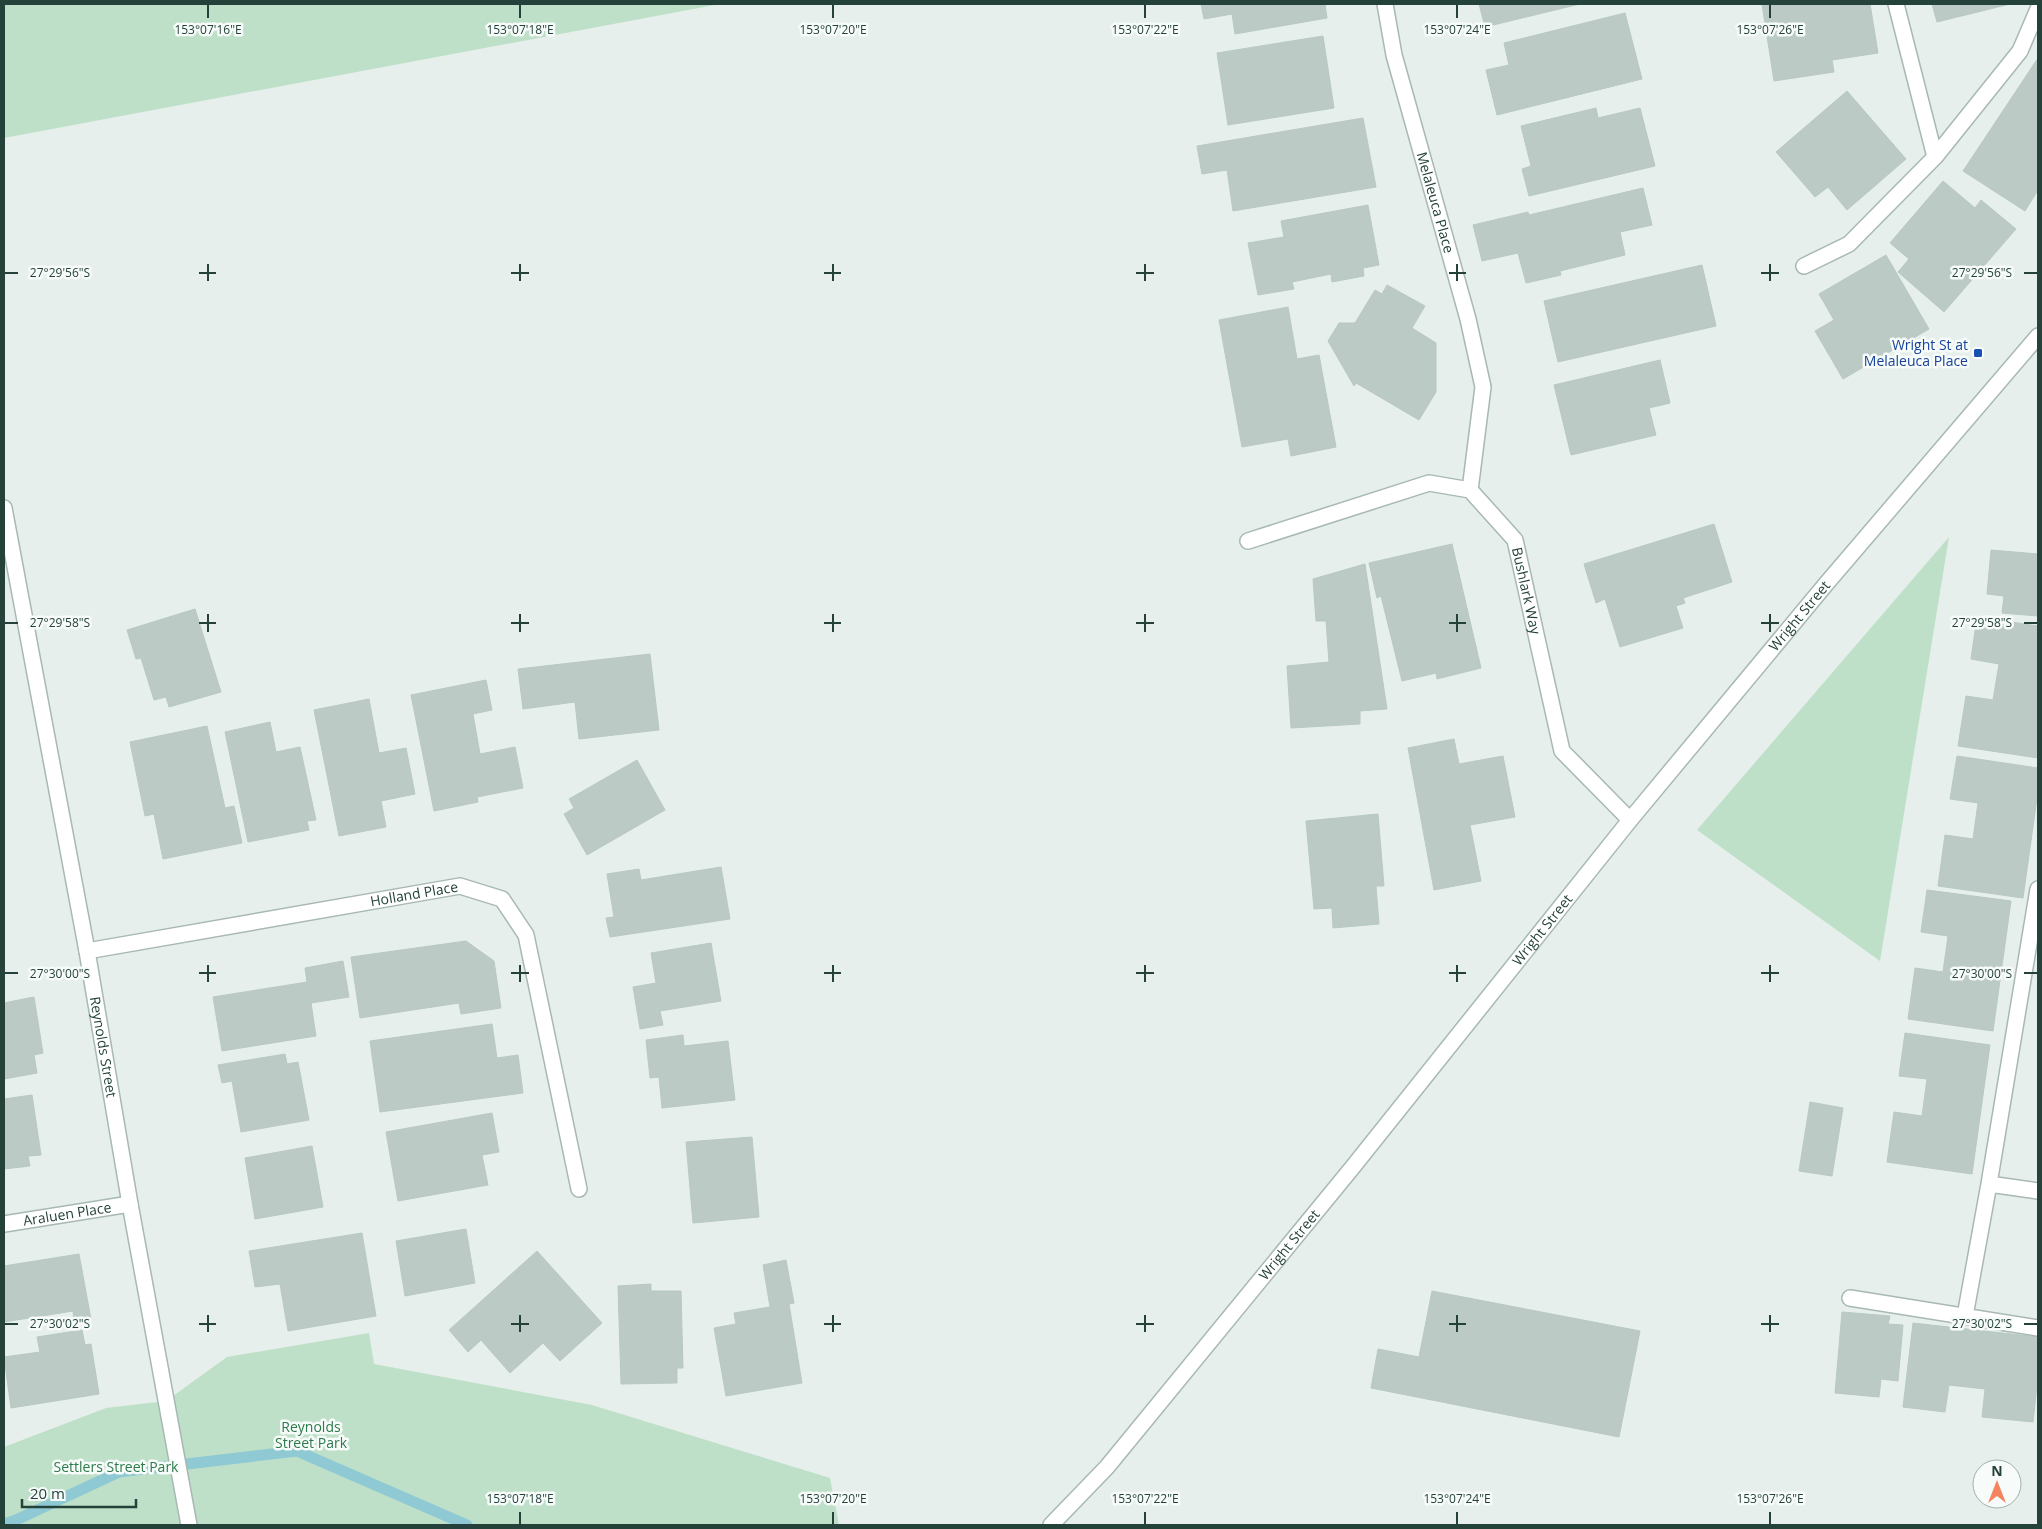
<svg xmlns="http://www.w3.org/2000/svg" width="2042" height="1529" font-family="'Open Sans',sans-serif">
	<rect width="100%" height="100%" fill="#e6efeb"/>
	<path fill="#bfe0c8" d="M4,4H720L4,138Z
		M1949,537L1880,961L1697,830Z
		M369,1333L374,1364L592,1405L830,1478L839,1525H4V1447L106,1408L166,1401L227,1357Z"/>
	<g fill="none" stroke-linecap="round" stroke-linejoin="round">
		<path stroke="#8ec9d4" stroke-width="11" d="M4,1524L16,1520L119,1472L297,1451L467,1525"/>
	</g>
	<path fill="#bbcac4" stroke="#b8c9c2" d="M1201,4H1325L1327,18L1235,34L1232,14L1204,19Z
		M1479,4H1580L1485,27Z
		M1762,4H1870L1878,53L1832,60L1834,72L1774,81Z
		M1932,4H2010L1937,22Z
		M1625,13L1642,79L1497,115L1486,70L1509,65L1504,43Z
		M1323,36L1334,108L1228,125L1217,53Z
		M2038,58V190L2025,211L1963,171Z
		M1847,91L1906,159L1847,210L1828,187L1815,197L1776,152Z
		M1596,108L1598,118L1640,108L1655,166L1529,196L1522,169L1531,166L1521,126Z
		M1363,118L1376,187L1233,211L1227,170L1202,174L1197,146Z
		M1943,181L1975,208L1981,200L2016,229L1944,312L1898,272L1909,259L1890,243Z
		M1643,188L1652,225L1620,232L1625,255L1560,271L1561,275L1526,283L1518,253L1482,261L1473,225L1528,212L1529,215Z
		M1368,205L1379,265L1363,268L1364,276L1332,282L1331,274L1292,282L1294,289L1258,295L1248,243L1284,237L1281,221Z
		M1886,255L1929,329L1843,379L1815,331L1834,320L1819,294Z
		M1702,265L1716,326L1558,362L1544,301Z
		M1387,285L1425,306L1412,328L1436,343V392L1419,420L1356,383L1354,386L1328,341L1339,323H1355L1375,290L1382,294Z
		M1288,307L1297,359L1319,355L1336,447L1291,456L1288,439L1242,447L1219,320Z
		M1660,360L1670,403L1649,408L1656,435L1571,455L1554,385Z
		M1714,524L1732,582L1683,598L1685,603L1676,606L1683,628L1620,647L1605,599L1596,603L1584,564Z
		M1452,544L1481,668L1437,679L1436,673L1402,681L1381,596L1377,598L1369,563Z
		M1991,550L2038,554V616L2002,613L2004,596L1987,594Z
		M1365,564L1387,709L1360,711V724L1291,728L1287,666L1329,662L1326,621H1316L1313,579Z
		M195,609L221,692L169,707L166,697L154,700L141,658L136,659L127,630Z
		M1977,617L2038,626V758L1958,746L1966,696L1993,700L1999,664L1971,659Z
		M650,654L659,730L579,739L575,702L523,709L518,669Z
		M486,680L492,710L473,714L480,754L515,747L523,788L477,797L478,802L434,811L411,695Z
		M369,699L379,753L406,748L415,794L381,801L386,827L339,836L314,710Z
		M270,722L276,752L300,747L316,820L307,821L309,830L248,842L225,732Z
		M207,726L225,808L234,806L242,843L163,859L154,814L145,816L130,742Z
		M1454,739L1459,764L1503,756L1515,817L1470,825L1481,881L1434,890L1408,748Z
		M1957,756L2038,768V791L2023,898L1938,886L1945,835L1973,839L1978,803L1950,799Z
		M637,760L665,810L587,855L564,814L574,808L569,799Z
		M1378,814L1384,886H1376L1379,924L1333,928L1332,908L1314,909L1306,821Z
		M721,867L730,919L610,937L606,918L614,917L607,874L639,869L641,880Z
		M1927,890L2011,901L1993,1031L1908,1019L1915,968L1943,972L1948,936L1921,932Z
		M466,941L494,961L501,1008L461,1014L459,1003L360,1018L351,957Z
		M711,943L721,1001L660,1011L663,1025L640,1029L633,987L656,983L651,953Z
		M343,961L349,997L311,1003L316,1036L222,1051L213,997L307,982L305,968Z
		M34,997L43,1053L34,1055L37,1073L4,1079V1003Z
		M492,1024L497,1058L518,1055L523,1093L380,1112L370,1041Z
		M1905,1033L1990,1045L1972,1174L1887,1162L1894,1112L1922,1116L1927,1079L1899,1076Z
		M683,1035L684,1046L728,1041L735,1100L662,1108L659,1077L650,1078L646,1040Z
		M285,1054L287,1064L298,1062L309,1120L241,1132L232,1081L222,1083L218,1065Z
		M32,1095L41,1155L28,1156L30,1166L4,1169V1099Z
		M1810,1102L1843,1108L1832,1176L1799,1171Z
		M492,1113L499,1152L482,1155L488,1185L398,1201L386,1132Z
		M752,1137L759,1217L693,1223L686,1142Z
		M312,1146L323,1207L255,1219L245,1158Z
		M466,1229L475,1283L405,1296L396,1241Z
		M362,1233L376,1316L288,1331L280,1284L255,1287L249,1251Z
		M537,1251L602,1323L560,1361L543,1343L510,1373L481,1340L468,1352L449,1330Z
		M79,1254L91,1319L74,1321L73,1311L4,1322V1266Z
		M786,1260L794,1303L789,1304L802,1383L726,1396L714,1328L736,1324L734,1313L770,1307L763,1265Z
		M651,1284V1291H681L683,1368H677V1383L621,1384L618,1286Z
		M1432,1291L1640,1331L1619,1437L1371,1388L1378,1349L1419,1357Z
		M1842,1312L1890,1316L1888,1324L1903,1325L1898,1381L1881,1379L1879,1397L1835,1393Z
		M1913,1323L2038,1337V1376L2033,1422L1982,1417L1985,1389L1949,1385L1945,1412L1903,1407Z
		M82,1330L85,1345L91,1344L99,1394L11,1408L4,1357L40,1352L37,1337Z"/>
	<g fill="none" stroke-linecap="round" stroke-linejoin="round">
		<g stroke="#a8b8b2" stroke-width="18">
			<path id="service" d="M1896,4L1935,157
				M1804,266L1849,244L1935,157L2020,51L2038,9
				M2038,889L1989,1184L2038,1191
				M1850,1298L2038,1328
				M1965,1316L1989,1184"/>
		</g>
		<g stroke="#a8b8b2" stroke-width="18">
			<g id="minor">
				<path id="s1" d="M1385,4L1394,55L1468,319L1483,387L1470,490"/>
				<path id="s2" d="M4,508L87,951L130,1204L189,1525"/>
				<path id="s3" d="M1248,541L1429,483L1470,490L1515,540L1562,751L1630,820"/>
				<path id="s4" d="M87,951L460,886L502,899L526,935L579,1189"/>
				<path id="s5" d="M4,1224L130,1204"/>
			</g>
		</g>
		<g stroke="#a8b8b2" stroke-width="18">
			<g id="tertiary">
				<path id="s6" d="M1051,1525L1107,1467L1352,1168L1630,820L1826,584L2038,336"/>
			</g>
		</g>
		<use href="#service" stroke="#fff" stroke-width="15"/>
		<use href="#minor" stroke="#fff" stroke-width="15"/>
		<use href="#tertiary" stroke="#fff" stroke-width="15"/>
	</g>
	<path fill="none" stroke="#24423a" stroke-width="2" d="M208,5V18M520,5V18M833,5V18M1145,5V18M1457,5V18M1770,5V18M208,264V281M520,264V281M833,264V281M1145,264V281M1457,264V281M1770,264V281M5,273H18M199,273H216M511,273H529M824,273H841M1136,273H1154M1449,273H1466M1761,273H1779M2024,273H2037M208,614V632M520,614V632M833,614V632M1145,614V632M1457,614V632M1770,614V632M5,623H18M199,623H216M511,623H529M824,623H841M1136,623H1154M1449,623H1466M1761,623H1779M2024,623H2037M208,965V982M520,965V982M833,965V982M1145,965V982M1457,965V982M1770,965V982M5,973H18M199,973H216M511,973H529M824,973H841M1136,973H1154M1449,973H1466M1761,973H1779M2024,973H2037M208,1315V1332M520,1315V1332M833,1315V1332M1145,1315V1332M1457,1315V1332M1770,1315V1332M5,1324H18M199,1324H216M511,1324H529M824,1324H841M1136,1324H1154M1449,1324H1466M1761,1324H1779M2024,1324H2037M520,1512V1524M833,1512V1524M1145,1512V1524M1457,1512V1524M1770,1512V1524"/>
	<rect fill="#1a4fb4" stroke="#f7fbf9" stroke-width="2" x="1973" y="348" width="10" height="10" rx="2.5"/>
	<g text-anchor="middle" stroke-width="5" stroke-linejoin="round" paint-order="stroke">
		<g font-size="14" fill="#24423a" stroke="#f7fbf9">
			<text dy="5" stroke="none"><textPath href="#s1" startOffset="205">Melaleuca Place</textPath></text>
			<text dy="5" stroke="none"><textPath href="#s3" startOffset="351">Bushlark Way</textPath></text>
			<text dy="5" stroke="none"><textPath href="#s6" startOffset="1178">Wright Street</textPath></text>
			<text dy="5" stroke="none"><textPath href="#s4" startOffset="332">Holland Place</textPath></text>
			<text dy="5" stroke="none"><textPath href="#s6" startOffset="772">Wright Street</textPath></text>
			<text dy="5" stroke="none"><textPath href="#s2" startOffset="548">Reynolds Street</textPath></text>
			<text dy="5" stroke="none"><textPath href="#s5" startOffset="64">Araluen Place</textPath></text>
			<text dy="5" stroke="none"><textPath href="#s6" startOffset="368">Wright Street</textPath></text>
		</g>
		<g font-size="14" fill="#164399" stroke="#f7fbf9" text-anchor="end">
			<text x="1968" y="350">Wright St at<tspan x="1968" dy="16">Melaleuca Place</tspan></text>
		</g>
		<g font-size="14" fill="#2d7a4b" stroke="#f7fbf9">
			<text x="311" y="1432">Reynolds<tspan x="311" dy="16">Street Park</tspan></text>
			<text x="116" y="1472">Settlers Street Park</text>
		</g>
	</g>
	<g font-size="12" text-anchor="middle" fill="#24423a" stroke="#f7fbf9" stroke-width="5" stroke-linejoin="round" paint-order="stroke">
		<text x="208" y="34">153°07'16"E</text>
		<text x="520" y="34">153°07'18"E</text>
		<text x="833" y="34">153°07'20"E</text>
		<text x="1145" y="34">153°07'22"E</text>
		<text x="1457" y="34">153°07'24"E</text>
		<text x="1770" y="34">153°07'26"E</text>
		<text x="60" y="277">27°29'56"S</text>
		<text x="1982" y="277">27°29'56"S</text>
		<text x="60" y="627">27°29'58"S</text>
		<text x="1982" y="627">27°29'58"S</text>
		<text x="60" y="978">27°30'00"S</text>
		<text x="1982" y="978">27°30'00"S</text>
		<text x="60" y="1328">27°30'02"S</text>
		<text x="1982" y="1328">27°30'02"S</text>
		<text x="520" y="1503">153°07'18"E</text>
		<text x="833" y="1503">153°07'20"E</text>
		<text x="1145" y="1503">153°07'22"E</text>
		<text x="1457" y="1503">153°07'24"E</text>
		<text x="1770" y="1503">153°07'26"E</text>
	</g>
	<rect width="2042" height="1529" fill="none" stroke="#24423a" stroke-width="10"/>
	<g transform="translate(1997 1484)"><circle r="24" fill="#f7fbf9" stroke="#a3b1ad"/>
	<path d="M0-4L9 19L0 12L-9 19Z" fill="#f4845f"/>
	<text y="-8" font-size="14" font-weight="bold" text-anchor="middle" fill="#24423a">N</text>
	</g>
	<path d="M22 1499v8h114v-8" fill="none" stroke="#24423a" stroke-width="2.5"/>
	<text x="30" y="1499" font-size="15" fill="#24423a" stroke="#f7fbf9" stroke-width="4" paint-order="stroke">20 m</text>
</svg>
